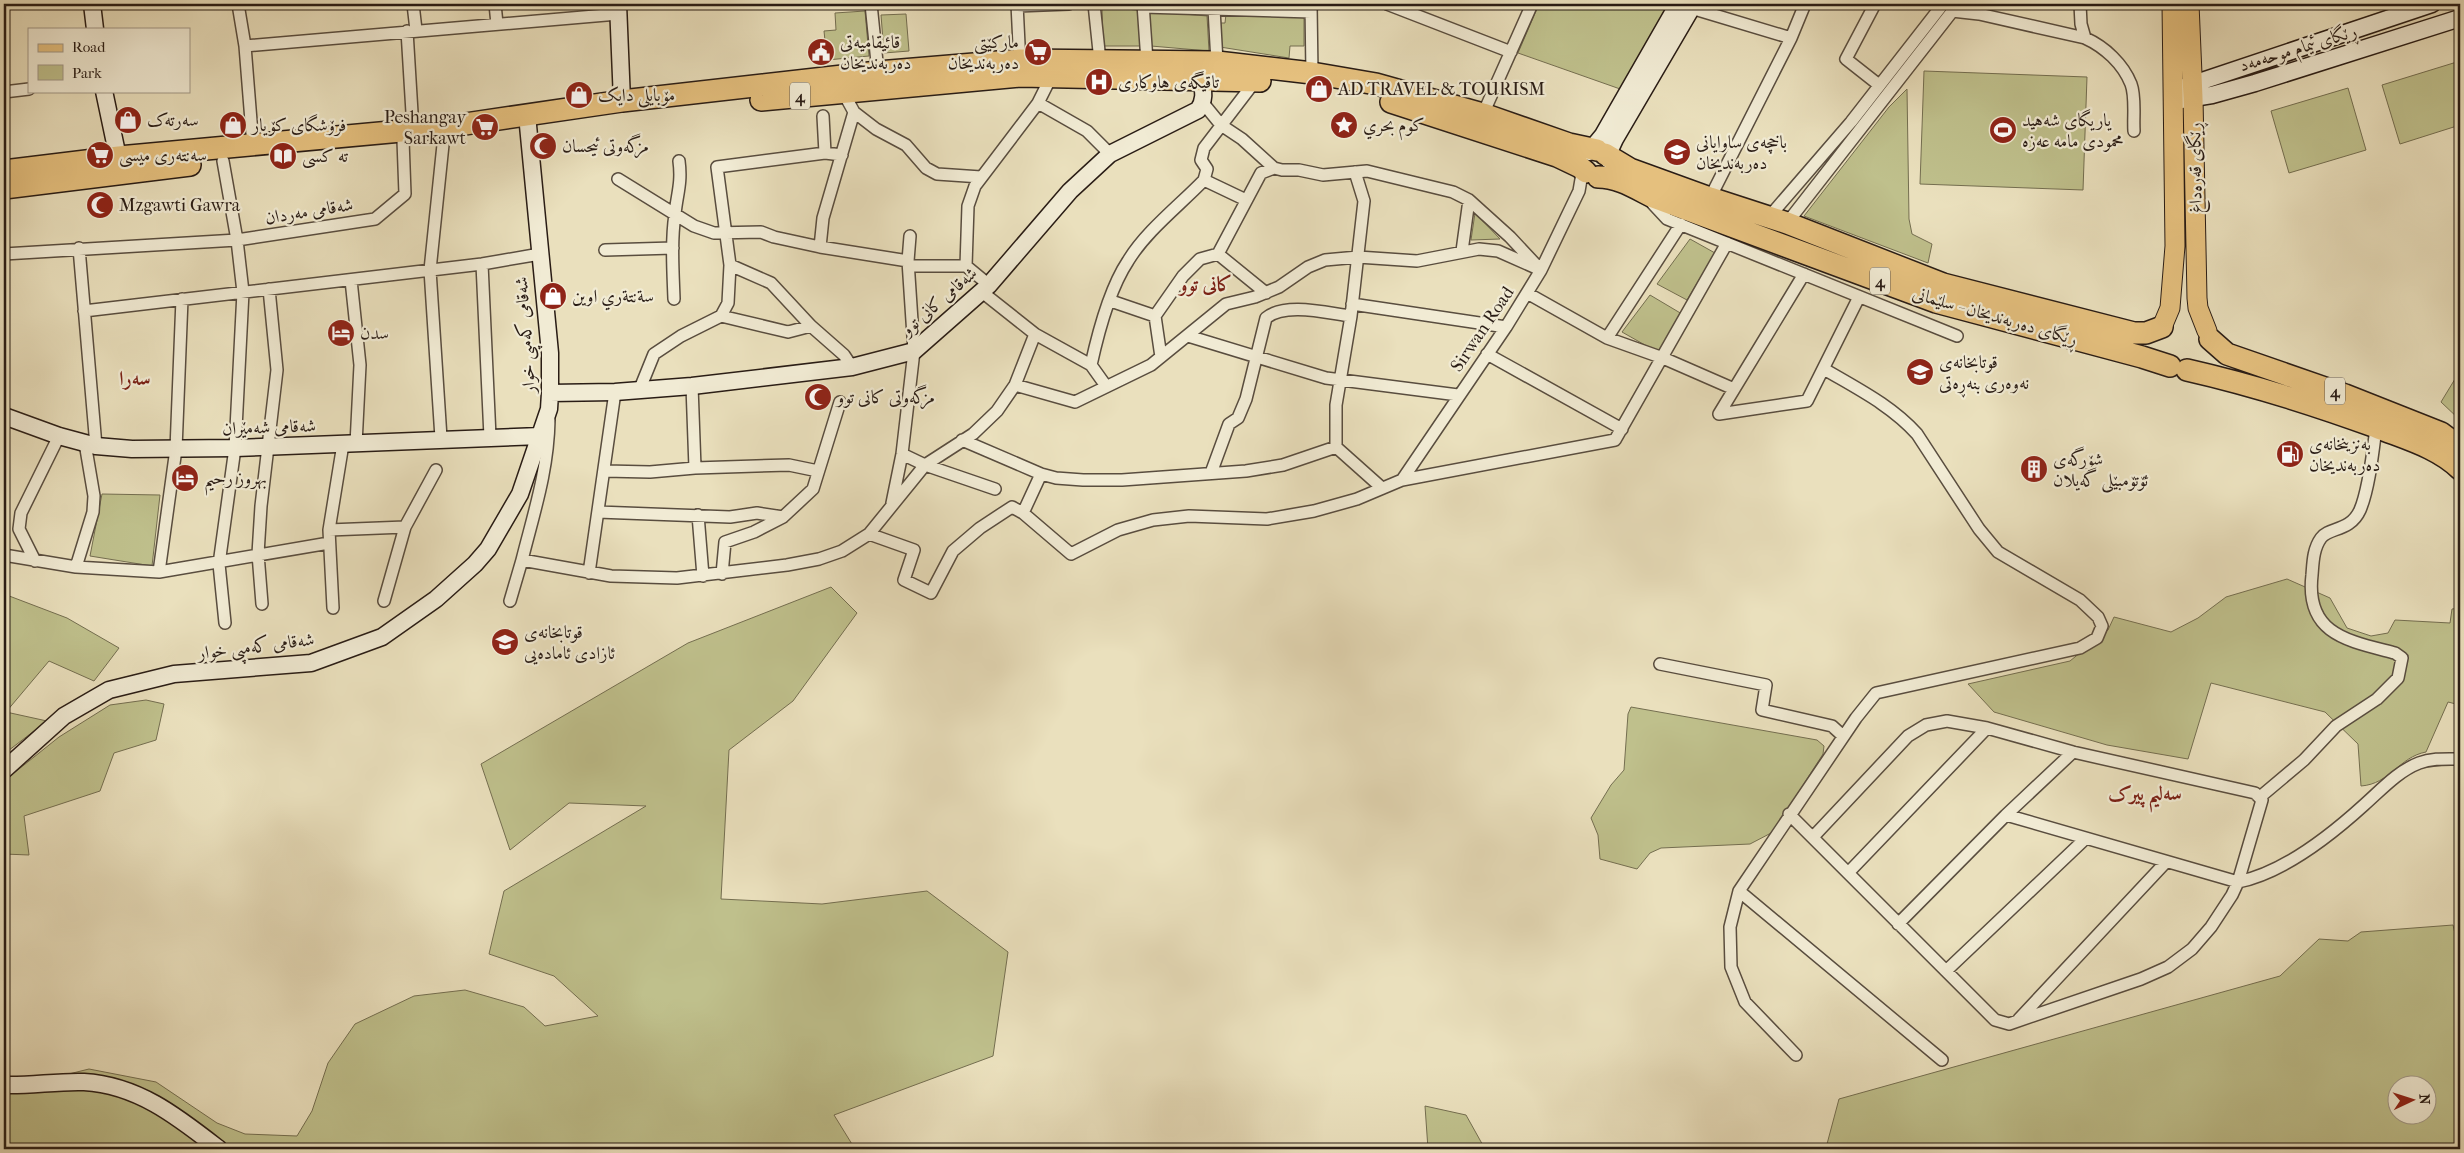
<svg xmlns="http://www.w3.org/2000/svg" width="2464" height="1153" font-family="'IM FELL French Canon',Amiri,serif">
	<rect width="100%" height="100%" fill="#eae0bd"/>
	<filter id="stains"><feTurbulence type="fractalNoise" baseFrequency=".004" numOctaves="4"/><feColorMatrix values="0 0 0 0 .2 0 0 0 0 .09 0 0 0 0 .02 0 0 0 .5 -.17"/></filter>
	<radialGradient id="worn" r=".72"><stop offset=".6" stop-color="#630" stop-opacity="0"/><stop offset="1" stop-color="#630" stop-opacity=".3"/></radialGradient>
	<path fill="#bfc08c" stroke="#746e50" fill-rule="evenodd" d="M1539,4H1671L1623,90L1518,53Z
		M1102,7L1207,16L1209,51L1151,46H1103Z
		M865,11L869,56L827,60L824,31L836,30L835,13Z
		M906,14L909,51L884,53L881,15Z
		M1226,14L1304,16V46H1290L1289,58L1220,47L1219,23H1225Z
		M2460,61V125L2400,144L2382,85Z
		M1924,71L2087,77L2083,190L1920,184Z
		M2348,88L2366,150L2289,173L2271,111Z
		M1907,89L1909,219L1912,234L1932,244L1928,263L1804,216L1889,107Z
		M1475,213L1500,239L1471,240Z
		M1690,239L1715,253L1687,300L1657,284Z
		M1650,295L1682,314L1659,353L1622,332Z
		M2455,379H2460V420L2441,402Z
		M102,494L160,495L152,566L90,556Z
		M2287,579L2330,598L2347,628L2371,636L2388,633L2395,620L2450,623L2452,609L2460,608V705L2448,702L2426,752C2399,757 2390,784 2361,786L2358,744L2325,712L2211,683L2188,759L2107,745L1994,712L1968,684L2070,661L2108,630L2114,617L2171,632L2198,618L2226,597Z
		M831,587L857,613L793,701L729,750L721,899L822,904L927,891L1008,952L993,1056L834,1115L855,1149H4V1090L89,1069L156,1082L217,1123L245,1134L297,1136L312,1111L328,1063L355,1024L414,996L465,990L524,1007L545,1026L598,1016L554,976L489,954L504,891L646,806L569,803L510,850L481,764L688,643Z
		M4,594L67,618L119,648L94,681L49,661L6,712L47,721L4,754Z
		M146,700L164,704L156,740L114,753L100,791L24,816L29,855L4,854V781L59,737L110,705Z
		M1631,707L1817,740L1824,746L1823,754L1773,832L1750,844L1661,848L1650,853L1637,869L1600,859L1598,835L1591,818L1611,785L1624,770L1628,714Z
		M2453,925L2460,955V1149H1808L1827,1144L1839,1099L2280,976L2319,939L2348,941L2361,932ZM2396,1086H2426V1116H2396Z
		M1425,1106L1466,1115L1485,1149H1428Z"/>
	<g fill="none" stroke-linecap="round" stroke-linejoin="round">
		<g stroke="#594d3f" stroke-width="14">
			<path id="street" d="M238,4L245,46L253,146
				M413,4L416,30
				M495,4L497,24
				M871,4L878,72
				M1017,4L1020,65
				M1094,4L1100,61
				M1143,4L1147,61
				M1387,4L1511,52
				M1875,4L1846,59L1879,85
				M2080,4L2081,24L2085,38
				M1311,5L1312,73
				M1017,6L1069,4
				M1143,7L1311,12
				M1691,8L1791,38
				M1214,9L1217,62
				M1952,11L1979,14L2085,38C2105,47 2123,64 2131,84C2136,97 2133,117 2134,131
				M407,31L413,129
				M245,46L618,14
				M4,92L29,89
				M843,92L854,112L876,129L906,145L926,168L937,174L981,177
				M1038,103L1087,131L1110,154
				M1203,103L1221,125L1242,139L1274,168L1282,170H1299L1323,175L1367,171L1453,192L1469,200L1510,237L1538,267
				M1483,114L1532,4
				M823,116L825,153
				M223,161L237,240L243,292L235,448L219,564L225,623
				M618,179L694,226L714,233L761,232L774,237L820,247L908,261
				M1204,180L1246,200
				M1653,197V204L1667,219L1957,336
				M1710,198L1791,38L1805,4
				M1769,217L1851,122L1943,4
				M1787,223L1958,4
				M820,247L823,218L854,112
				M79,248L96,446
				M605,250L673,248
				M1462,251L1469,200
				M4,254L237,240L375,219L405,194L403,140
				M1218,254L1266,293
				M482,264L490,437
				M730,265L771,283L811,326L844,355L852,367
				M909,266H966L989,285
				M966,266L968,206L975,186L1038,103L1051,77
				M351,280L360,365L356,444
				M982,292L1035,334L1091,365L1106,386
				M1527,293L1607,338L1663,358L1734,389
				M674,299C673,271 671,242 675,214C677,194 682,183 679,161
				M1111,301L1155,316
				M1352,304L1506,327
				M84,311L482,264L540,254
				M721,316L788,332L811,326
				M1188,336L1326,378L1458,395
				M1607,338L1681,224
				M1487,354L1622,429
				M1161,357L1155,316L1183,276L1200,259L1218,254L1261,173L1274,168
				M1091,365C1098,333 1110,288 1128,261C1146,231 1180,205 1204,180L1207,169L1201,160L1204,148L1256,80
				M1015,385L1075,402L1151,365L1226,304L1255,297L1279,287L1308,267L1325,260L1358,257L1417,261L1479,249L1498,251L1541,270
				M692,386L695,468
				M639,391L654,354L681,336L721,316L728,303L730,265L717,167L825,153L842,155
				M1719,414L1807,401L1859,297
				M1719,414L1804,274
				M441,438L430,270L444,135
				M962,440L1041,474L1056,478L1083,480H1122L1246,471L1283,465L1336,447L1382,488
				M1336,447V405L1351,316L1364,201L1355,172
				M902,454L925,465L995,489
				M605,471L650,472L695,468L789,465L818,471
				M1211,473L1229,424L1238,418L1246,399L1266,318C1285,302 1327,313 1351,316
				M1402,480L1506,327L1541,270L1579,191L1583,168
				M892,503L902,454L914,351L908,261L910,236
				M598,512L730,517L757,513L783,517
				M1023,513L1041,474
				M698,515L703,576
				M329,530L405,527
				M869,534L914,550L904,580L931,593L953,551L980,528L1012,507L1023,513L1071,554L1118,530L1153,520L1189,516L1267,519L1314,511L1357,499L1402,480L1615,440L1727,243
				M4,555L76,567L159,572L329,543
				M522,560C534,512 548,471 549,420
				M35,561L19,529L21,513L59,436
				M76,567L93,512L94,496L85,443
				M159,572L176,449L182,299
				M589,573L615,392
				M722,574L725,542L754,532L783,517L813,489L840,402
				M384,601L405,527L436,470
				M510,601L522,560L611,576L677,578L787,565L819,559L842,551L869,534L925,465L973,434L997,411L1015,385L1035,334
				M262,604L258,554L261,506L277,370L269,289
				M333,608L329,530L343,444
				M1660,664L1766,685L1762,710L1832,726L1843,736
				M2260,797L2304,760L2336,726L2377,699L2398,678L2402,658L2395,653C2349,641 2305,635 2312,575C2313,563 2313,549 2321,538C2329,527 2350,532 2360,510C2369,489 2373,451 2376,428
				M1789,814L1995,1020L2009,1024L2141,979L2168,967L2192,949L2211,927L2232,895L2238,882L2262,800L2255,793L2073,752L1987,728L1947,721L1926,725L1908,736L1813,837
				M2006,815L2238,882C2283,873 2331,835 2364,805C2381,790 2398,771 2419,763C2432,758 2446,759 2460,759
				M1848,873L1987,728
				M1739,891L1942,1060
				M1898,924L2006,815L2073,752
				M1946,971L2085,839
				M2019,1019L2166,862
				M1796,1055L1745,1002L1731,967L1730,927L1739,891L1856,718L1876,693L2080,648L2097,638L2102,626L2098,617L2080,600L1998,552L1979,529L1917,434C1891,405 1856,388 1824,369"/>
		</g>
		<g stroke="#291c15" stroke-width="19">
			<path id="secondary" d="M92,4L95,29
				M618,4L622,101
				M2181,88L2432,4
				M104,91L120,167
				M2181,100L2212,95L2255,83L2460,18
				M1589,152L1603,135L1678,4
				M1609,160V152L1615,139L1694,4
				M550,393L615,392L692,386L852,367L914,351L989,285L1070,191L1110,154L1198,110C1206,99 1203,90 1201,78
				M4,416L59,436L96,446L132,449L235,448L540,436
				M4,770L64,716L109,690L174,674L311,663L382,637L436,599L475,564L488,549L520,494L549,409L550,393V353L527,115
				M4,1085C31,1086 57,1081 84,1082C138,1085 178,1117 219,1149"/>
		</g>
		<g stroke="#291c15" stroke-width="21">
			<path id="primary" d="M2189,4L2193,98L2197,298L2198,308L2207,331
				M2162,327L2170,308L2175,246L2172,4"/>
		</g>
		<g stroke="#291c15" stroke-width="24">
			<path id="highway" d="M761,100L1020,76L1260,81
				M1391,102L1557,156L1580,167L1586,172
				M1605,154L1630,169L1710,198L1787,223L1943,284L2134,333H2146L2162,327
				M4,171L119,157L445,127L622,101L878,72L1020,60L1217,62L1312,73L1376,84L1483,114L1569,144L1597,150
				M1598,177C1618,177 1635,188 1653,197L1936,302L2142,357L2170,366
				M4,188L190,165
				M2210,339L2227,354L2345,395L2441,433L2460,447
				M2187,370C2253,385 2313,404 2376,427C2406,439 2437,447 2460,469"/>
		</g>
		<use href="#street" stroke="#f1ebd4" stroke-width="11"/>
		<use href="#secondary" stroke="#f1ebd4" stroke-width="16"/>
		<use href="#primary" stroke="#e5c07e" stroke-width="19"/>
		<use href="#highway" stroke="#e5c07e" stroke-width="21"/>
	</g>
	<defs>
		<g id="civic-disc" transform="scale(1.4375)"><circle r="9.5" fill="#8f2418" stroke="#f1ebd4"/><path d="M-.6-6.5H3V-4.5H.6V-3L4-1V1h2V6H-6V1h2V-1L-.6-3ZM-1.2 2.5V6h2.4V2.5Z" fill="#fff"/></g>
		<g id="supermarket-disc" transform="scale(1.4375)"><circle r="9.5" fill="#8f2418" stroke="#f1ebd4"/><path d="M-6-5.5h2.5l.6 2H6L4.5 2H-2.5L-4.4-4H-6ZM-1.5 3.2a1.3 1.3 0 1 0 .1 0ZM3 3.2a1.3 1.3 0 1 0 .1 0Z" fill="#fff"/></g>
		<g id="hospital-disc" transform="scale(1.4375)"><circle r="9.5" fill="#8f2418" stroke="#f1ebd4"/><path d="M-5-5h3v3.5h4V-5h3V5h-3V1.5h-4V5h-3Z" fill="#fff"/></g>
		<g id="shop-disc" transform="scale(1.4375)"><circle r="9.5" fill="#8f2418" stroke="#f1ebd4"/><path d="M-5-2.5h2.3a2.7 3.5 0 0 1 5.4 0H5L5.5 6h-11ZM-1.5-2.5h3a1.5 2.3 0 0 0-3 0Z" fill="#fff"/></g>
		<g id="sight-disc" transform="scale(1.4375)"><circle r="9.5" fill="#8f2418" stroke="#f1ebd4"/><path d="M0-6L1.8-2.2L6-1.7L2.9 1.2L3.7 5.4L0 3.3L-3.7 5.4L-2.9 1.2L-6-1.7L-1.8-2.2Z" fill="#fff"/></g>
		<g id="stadium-disc" transform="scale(1.4375)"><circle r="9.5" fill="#8f2418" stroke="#f1ebd4"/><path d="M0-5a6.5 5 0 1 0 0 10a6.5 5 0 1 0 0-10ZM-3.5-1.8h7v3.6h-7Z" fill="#fff"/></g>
		<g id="mosque-disc" transform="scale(1.4375)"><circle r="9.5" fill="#8f2418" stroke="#f1ebd4"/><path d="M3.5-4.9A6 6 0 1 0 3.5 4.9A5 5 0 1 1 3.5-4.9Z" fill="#fff"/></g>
		<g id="school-disc" transform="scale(1.4375)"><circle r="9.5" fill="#8f2418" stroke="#f1ebd4"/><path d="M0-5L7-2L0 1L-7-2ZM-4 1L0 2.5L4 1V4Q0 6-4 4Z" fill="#fff"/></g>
		<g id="library-disc" transform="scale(1.4375)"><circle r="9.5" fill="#8f2418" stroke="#f1ebd4"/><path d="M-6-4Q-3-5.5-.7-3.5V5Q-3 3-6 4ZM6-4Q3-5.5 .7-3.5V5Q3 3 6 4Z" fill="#fff"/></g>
		<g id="hotel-disc" transform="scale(1.4375)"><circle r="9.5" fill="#8f2418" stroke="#f1ebd4"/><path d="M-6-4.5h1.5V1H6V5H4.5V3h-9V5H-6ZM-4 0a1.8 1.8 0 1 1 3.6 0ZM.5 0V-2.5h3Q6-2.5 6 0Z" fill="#fff"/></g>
		<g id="fuel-disc" transform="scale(1.4375)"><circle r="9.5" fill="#8f2418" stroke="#f1ebd4"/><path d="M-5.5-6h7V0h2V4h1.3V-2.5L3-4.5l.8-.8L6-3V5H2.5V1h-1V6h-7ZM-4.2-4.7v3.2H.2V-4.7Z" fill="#fff"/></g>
		<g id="building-disc" transform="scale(1.4375)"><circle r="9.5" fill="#8f2418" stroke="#f1ebd4"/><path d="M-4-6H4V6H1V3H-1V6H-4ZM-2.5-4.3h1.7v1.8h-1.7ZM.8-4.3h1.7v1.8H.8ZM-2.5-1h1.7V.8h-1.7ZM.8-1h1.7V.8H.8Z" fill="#fff"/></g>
	</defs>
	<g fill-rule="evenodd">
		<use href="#civic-disc" x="821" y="52"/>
		<use href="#supermarket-disc" x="1038" y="52"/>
		<use href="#hospital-disc" x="1099" y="82"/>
		<use href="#shop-disc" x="1319" y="89"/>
		<use href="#shop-disc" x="579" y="95"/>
		<use href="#shop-disc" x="128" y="120"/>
		<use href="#shop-disc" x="233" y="125"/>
		<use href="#sight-disc" x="1344" y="125"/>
		<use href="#supermarket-disc" x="485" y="127"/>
		<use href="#stadium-disc" x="2003" y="130"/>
		<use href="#mosque-disc" x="543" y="146"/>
		<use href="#school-disc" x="1677" y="152"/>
		<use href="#supermarket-disc" x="100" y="155"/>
		<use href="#library-disc" x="283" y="156"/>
		<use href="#mosque-disc" x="100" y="205"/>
		<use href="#shop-disc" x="553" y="296"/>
		<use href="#hotel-disc" x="341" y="333"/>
		<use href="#school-disc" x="1920" y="372"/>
		<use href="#mosque-disc" x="818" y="397"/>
		<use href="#fuel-disc" x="2290" y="454"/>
		<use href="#building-disc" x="2034" y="469"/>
		<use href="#hotel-disc" x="185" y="478"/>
		<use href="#school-disc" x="505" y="642"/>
	</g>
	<g text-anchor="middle" stroke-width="4.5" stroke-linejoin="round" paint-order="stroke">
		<g fill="#f1ebd4" stroke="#655a4e" stroke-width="1">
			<rect x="790" y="82.5" width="20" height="27" rx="4"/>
			<rect x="1870" y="267.5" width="20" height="27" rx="4"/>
			<rect x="2325" y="377.5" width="20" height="27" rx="4"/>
		</g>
		<g font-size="16" font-weight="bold" fill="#291c15">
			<text x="800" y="102">4</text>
			<text x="1880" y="287">4</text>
			<text x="2335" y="397">4</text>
		</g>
		<g font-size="18" fill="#291c15" stroke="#f1ebd4" text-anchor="start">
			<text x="840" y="48">قائیقامیەتی<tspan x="840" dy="21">دەربەندیخان</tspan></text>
			<text x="1019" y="48" text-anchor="end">مارکێتی<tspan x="1019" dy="21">دەربەندیخان</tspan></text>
			<text x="1118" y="88">تاقیگەی هاوکاری</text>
			<text x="1338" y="95">AD TRAVEL &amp; TOURISM</text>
			<text x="598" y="101">مۆبایلی دایک</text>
			<text x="466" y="123" text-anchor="end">Peshangay<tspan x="466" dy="21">Sarkawt</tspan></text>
			<text x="147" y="126">سەرتەک</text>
			<text x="2022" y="126">یاریگاى شه‌هید<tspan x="2022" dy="21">محمودى مامه‌ عه‌زه</tspan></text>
			<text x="252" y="131">فرۆشگای کۆیار</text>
			<text x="1363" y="131">کوم بحري</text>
			<text x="1696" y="148">باخچەی ساوایانی<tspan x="1696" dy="21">دەربەندیخان</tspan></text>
			<text x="562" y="152">مزگەوتی ئیحسان</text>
			<text x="119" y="161">سەنتەری میسی</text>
			<text x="302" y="162">ته كسى</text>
			<text x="119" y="211">Mzgawti Gawra</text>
			<text x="572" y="302">سةنتةري اوين</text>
			<text x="360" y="339">سدن</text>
			<text x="1939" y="368">قوتابخانەی<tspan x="1939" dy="21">نەوەری بنەڕەتی</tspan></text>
			<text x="837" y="403">مزگەوتی کانی توو</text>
			<text x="2309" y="450">بەنزینخانەی<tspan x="2309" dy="21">دەربەندیخان</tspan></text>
			<text x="2053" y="465">شۆرگه‌ى<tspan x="2053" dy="21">ئۆتۆمبێلى گه‌یلان</tspan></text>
			<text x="204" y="484">بهروز رحیم</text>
			<text x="524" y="638">قوتابخانەی<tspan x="524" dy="21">ئازادی ئامادەیی</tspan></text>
		</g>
		<g font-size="18" fill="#291c15" stroke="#f1ebd4">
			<text transform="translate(2298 48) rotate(-17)" y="6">ڕێگای ئیمام موحەمەد</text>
			<text transform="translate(2195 168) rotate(-91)" y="6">ڕێگای قەرەداغ</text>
			<text transform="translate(309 211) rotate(-9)" y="6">شەقامی مەردان</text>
			<text transform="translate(939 301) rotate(-41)" y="6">شەقامی کانی توو</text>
			<text transform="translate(1995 316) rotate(16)" y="6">ڕێگای دەربەندیخان - سلێمانی</text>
			<text transform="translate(1482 329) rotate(-56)" y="6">Sirwan Road</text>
			<text transform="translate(525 335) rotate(-94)" y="6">شەقامی کەمپی خوار</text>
			<text transform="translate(269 427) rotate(-2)" y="6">شەقامی شەمێران</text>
			<text transform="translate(256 646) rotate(-7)" y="6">شەقامی کەمپی خوار</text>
		</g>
		<g font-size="20" font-weight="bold" fill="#7a1f14" stroke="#f1ebd4">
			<text x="1206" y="291">کانی توو</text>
			<text x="135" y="385">سەرا</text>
			<text x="2145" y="800">سەلیم پیرک</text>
		</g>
	</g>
	<rect width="2464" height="1153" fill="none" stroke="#eae0bd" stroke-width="20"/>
	<rect x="5" y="5" width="2454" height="1143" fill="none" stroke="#291c15" stroke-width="2.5"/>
	<rect x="10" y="10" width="2444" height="1133" fill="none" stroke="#291c15"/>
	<rect x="28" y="28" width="162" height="65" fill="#f1ebd4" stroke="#a19888"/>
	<rect x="38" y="44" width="25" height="8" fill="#e5c07e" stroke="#a19888"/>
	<text x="72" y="52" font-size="15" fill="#291c15">Road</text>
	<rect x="38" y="65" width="25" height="15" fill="#bfc08c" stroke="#a19888"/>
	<text x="72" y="78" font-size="15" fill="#291c15">Park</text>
	<g transform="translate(2412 1100) rotate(86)"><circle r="24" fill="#f1ebd4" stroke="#a19888"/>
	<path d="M0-4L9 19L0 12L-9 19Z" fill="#8f2418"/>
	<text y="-8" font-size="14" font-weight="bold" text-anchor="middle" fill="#291c15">N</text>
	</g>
	<rect width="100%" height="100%" filter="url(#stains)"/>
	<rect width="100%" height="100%" fill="url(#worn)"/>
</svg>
